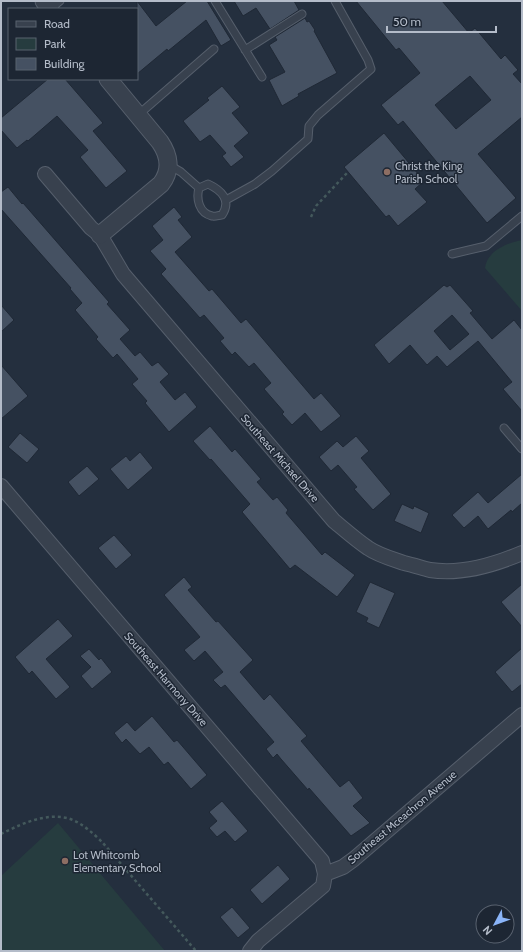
<svg xmlns="http://www.w3.org/2000/svg" width="523" height="952" font-family="Cabin,sans-serif">
	<rect width="100%" height="100%" fill="#242f3e"/>
	<path fill="#263c3f" d="M522,240V311L485,268C487,251 507,243 522,240Z
		M58,823L165,951H1V876Z"/>
	<path fill="#455162" stroke="#1f2835" fill-rule="evenodd" d="M137,1L156,26L187,1H207L231,40L221,46L206,20L168,51L167,49L137,74Z
		M234,1H294L299,10L270,29L256,8L243,16Z
		M356,1H442L469,33L475,28L501,59L505,55L518,70L513,74L522,84V117L478,154L516,198L487,223L403,121L398,125L381,105L420,73L399,48L396,50ZM470,76L491,100L456,129L435,105Z
		M305,18L307,22L309,21L315,30L314,31L337,73L298,94L299,96L282,106L269,80L285,72L269,45L277,40L275,37Z
		M48,79H65L103,123L93,131L127,171L106,188L80,157L88,150L57,116L28,141L27,140L17,148L1,130V118Z
		M222,86L240,107L232,113L249,133L234,146L244,157L231,167L222,156L226,153L210,135L200,142L183,121L209,100L207,98Z
		M384,133L424,181L415,189L427,202L398,226L389,215L386,217L344,167Z
		M8,187L22,204L23,203L109,302L107,304L130,330L120,339L135,356L140,352L152,366L158,362L169,374L160,382L175,400L185,392L197,407L169,432L145,403L147,401L132,384L138,379L117,354L113,358L96,339L98,337L75,310L82,303L70,289L71,288L1,209V192Z
		M174,207L182,217L178,220L192,237L175,252L209,291L212,289L241,323L246,319L314,399L321,393L341,416L321,432L305,413L292,425L282,414L284,412L264,389L271,383L254,363L249,367L235,352L232,355L220,341L224,338L204,315L200,318L161,274L166,269L150,251L163,240L152,226Z
		M444,285L447,287L450,285L473,311L470,313L492,339L514,320L522,330V411L503,389L512,382L478,341L447,367L437,356L427,365L410,345L389,364L374,345ZM452,315L469,334L450,350L434,331Z
		M1,305L14,320L1,332Z
		M1,365L28,396L1,419Z
		M210,426L232,452L235,449L261,479L257,482L273,500L277,497L288,510L286,513L322,555L325,552L355,575L337,597L295,565L290,569L242,512L250,504L211,459L210,460L193,441Z
		M20,433L39,449L27,463L8,447Z
		M356,436L369,451L361,458L391,494L373,510L354,489L357,487L338,465L331,471L319,457L337,441L343,447Z
		M140,452L153,468L128,490L110,469L126,456L130,461Z
		M87,466L99,479L79,496L68,482Z
		M522,474V503L512,512L511,510L488,529L478,516L464,528L452,515L478,492L488,503Z
		M402,504L413,509L414,506L429,513L421,533L394,521Z
		M114,535L132,555L116,569L98,548Z
		M184,577L192,587L188,590L216,622L218,621L253,660L240,672L264,700L270,694L307,736L301,741L340,787L349,780L363,798L353,806L370,823L351,836L309,788L308,790L281,759L277,754L273,758L266,749L274,742L225,685L221,688L213,680L223,672L205,651L194,661L184,650L200,637L164,595Z
		M370,582L395,593L379,628L366,622L368,618L356,612Z
		M522,584V627L501,602Z
		M58,619L73,636L46,659L70,687L56,699L32,671L29,674L15,657Z
		M522,648V684L512,692L495,672Z
		M89,649L99,660L101,658L112,672L92,689L81,676L91,667L80,656Z
		M152,716L174,742L177,740L207,775L191,789L168,762L164,765L149,747L140,754L126,739L122,743L114,733L127,722L135,731Z
		M222,801L248,831L235,842L225,831L217,837L209,828L217,821L209,812Z
		M278,865L290,879L262,904L250,890Z
		M232,907L250,928L238,938L220,917Z"/>
	<g fill="none" stroke-linecap="round" stroke-linejoin="round">
		<g stroke="#565f6c" stroke-width="9">
			<path id="service" d="M215,1L262,77
				M50,9L60,1
				M245,50L302,14
				M138,115L214,49
				M169,165L181,172L199,188
				M208,184C221,190 232,200 222,215C219,215 215,217 212,216C199,213 196,199 199,188Z
				M226,200L255,184L272,171L308,139L309,126L318,115L371,69L368,60L335,1
				M452,254L486,246L522,216
				M504,428L522,449"/>
		</g>
		<g stroke="#565f6c" stroke-width="16">
			<path id="minor" d="M45,174L91,228L100,235L123,274L334,521C345,530 356,540 368,548C378,555 392,559 404,563C413,565 422,568 430,570C462,575 494,565 522,553
				M1,486L322,861L325,874L323,886L258,941L250,951
				M325,874L343,867L354,859L522,715"/>
		</g>
		<g stroke="#565f6c" stroke-width="19">
			<path id="tertiary" d="M44,1L50,9
				M100,235L161,184C172,170 169,155 160,142L108,79"/>
		</g>
		<path stroke="#44595c" stroke-width="2.5" stroke-dasharray="3 3" stroke-linecap="butt" d="M311,217L316,206L347,173
			M1,834C21,824 44,813 67,818C80,821 94,834 103,843L196,951"/>
		<use href="#service" stroke="#38414e" stroke-width="7"/>
		<use href="#minor" stroke="#38414e" stroke-width="14"/>
		<use href="#tertiary" stroke="#38414e" stroke-width="17"/>
	</g>
	<g fill="#8d6e63" stroke="#1d2633" stroke-width="1.5">
		<circle cx="387" cy="172" r="4"/>
		<circle cx="65" cy="861" r="4"/>
	</g>
	<g text-anchor="middle" stroke-width="3" stroke-linejoin="round" paint-order="stroke">
		<g font-size="11" fill="#b4bcc9" stroke="#1d2633" text-anchor="start">
			<text x="395" y="170">Christ the King<tspan x="395" dy="13">Parish School</tspan></text>
			<text x="73" y="859">Lot Whitcomb<tspan x="73" dy="13">Elementary School</tspan></text>
		</g>
		<g font-size="11" fill="#b4bcc9" stroke="#1d2633">
			<text transform="translate(280 458) rotate(49)" y="4">Southeast Michael Drive</text>
			<text transform="translate(166 679) rotate(49)" y="4">Southeast Harmony Drive</text>
			<text transform="translate(402 817) rotate(-40)" y="4">Southeast Mceachron Avenue</text>
		</g>
	</g>
	<rect width="523" height="952" fill="none" stroke="#b4bcc9" stroke-width="4"/>
	<rect x="8" y="8" width="130" height="72" fill="#1d2633" stroke="#59626f"/>
	<rect x="16" y="21" width="20" height="6" fill="#38414e" stroke="#59626f"/>
	<text x="44" y="28" font-size="12" fill="#b4bcc9">Road</text>
	<rect x="16" y="38" width="20" height="12" fill="#263c3f" stroke="#59626f"/>
	<text x="44" y="48" font-size="12" fill="#b4bcc9">Park</text>
	<rect x="16" y="58" width="20" height="12" fill="#455162" stroke="#59626f"/>
	<text x="44" y="68" font-size="12" fill="#b4bcc9">Building</text>
	<g transform="translate(495 924) rotate(229)"><circle r="19" fill="#1d2633" stroke="#59626f"/>
	<path d="M0-3L7 15L0 10L-7 15Z" fill="#8ab4f8"/>
	<text y="-6" font-size="11" font-weight="bold" text-anchor="middle" fill="#b4bcc9">N</text>
	</g>
	<path d="M387 26v6h109v-6" fill="none" stroke="#b4bcc9" stroke-width="2"/>
	<text x="393" y="26" font-size="12" fill="#b4bcc9" stroke="#1d2633" stroke-width="3" paint-order="stroke">50 m</text>
</svg>
